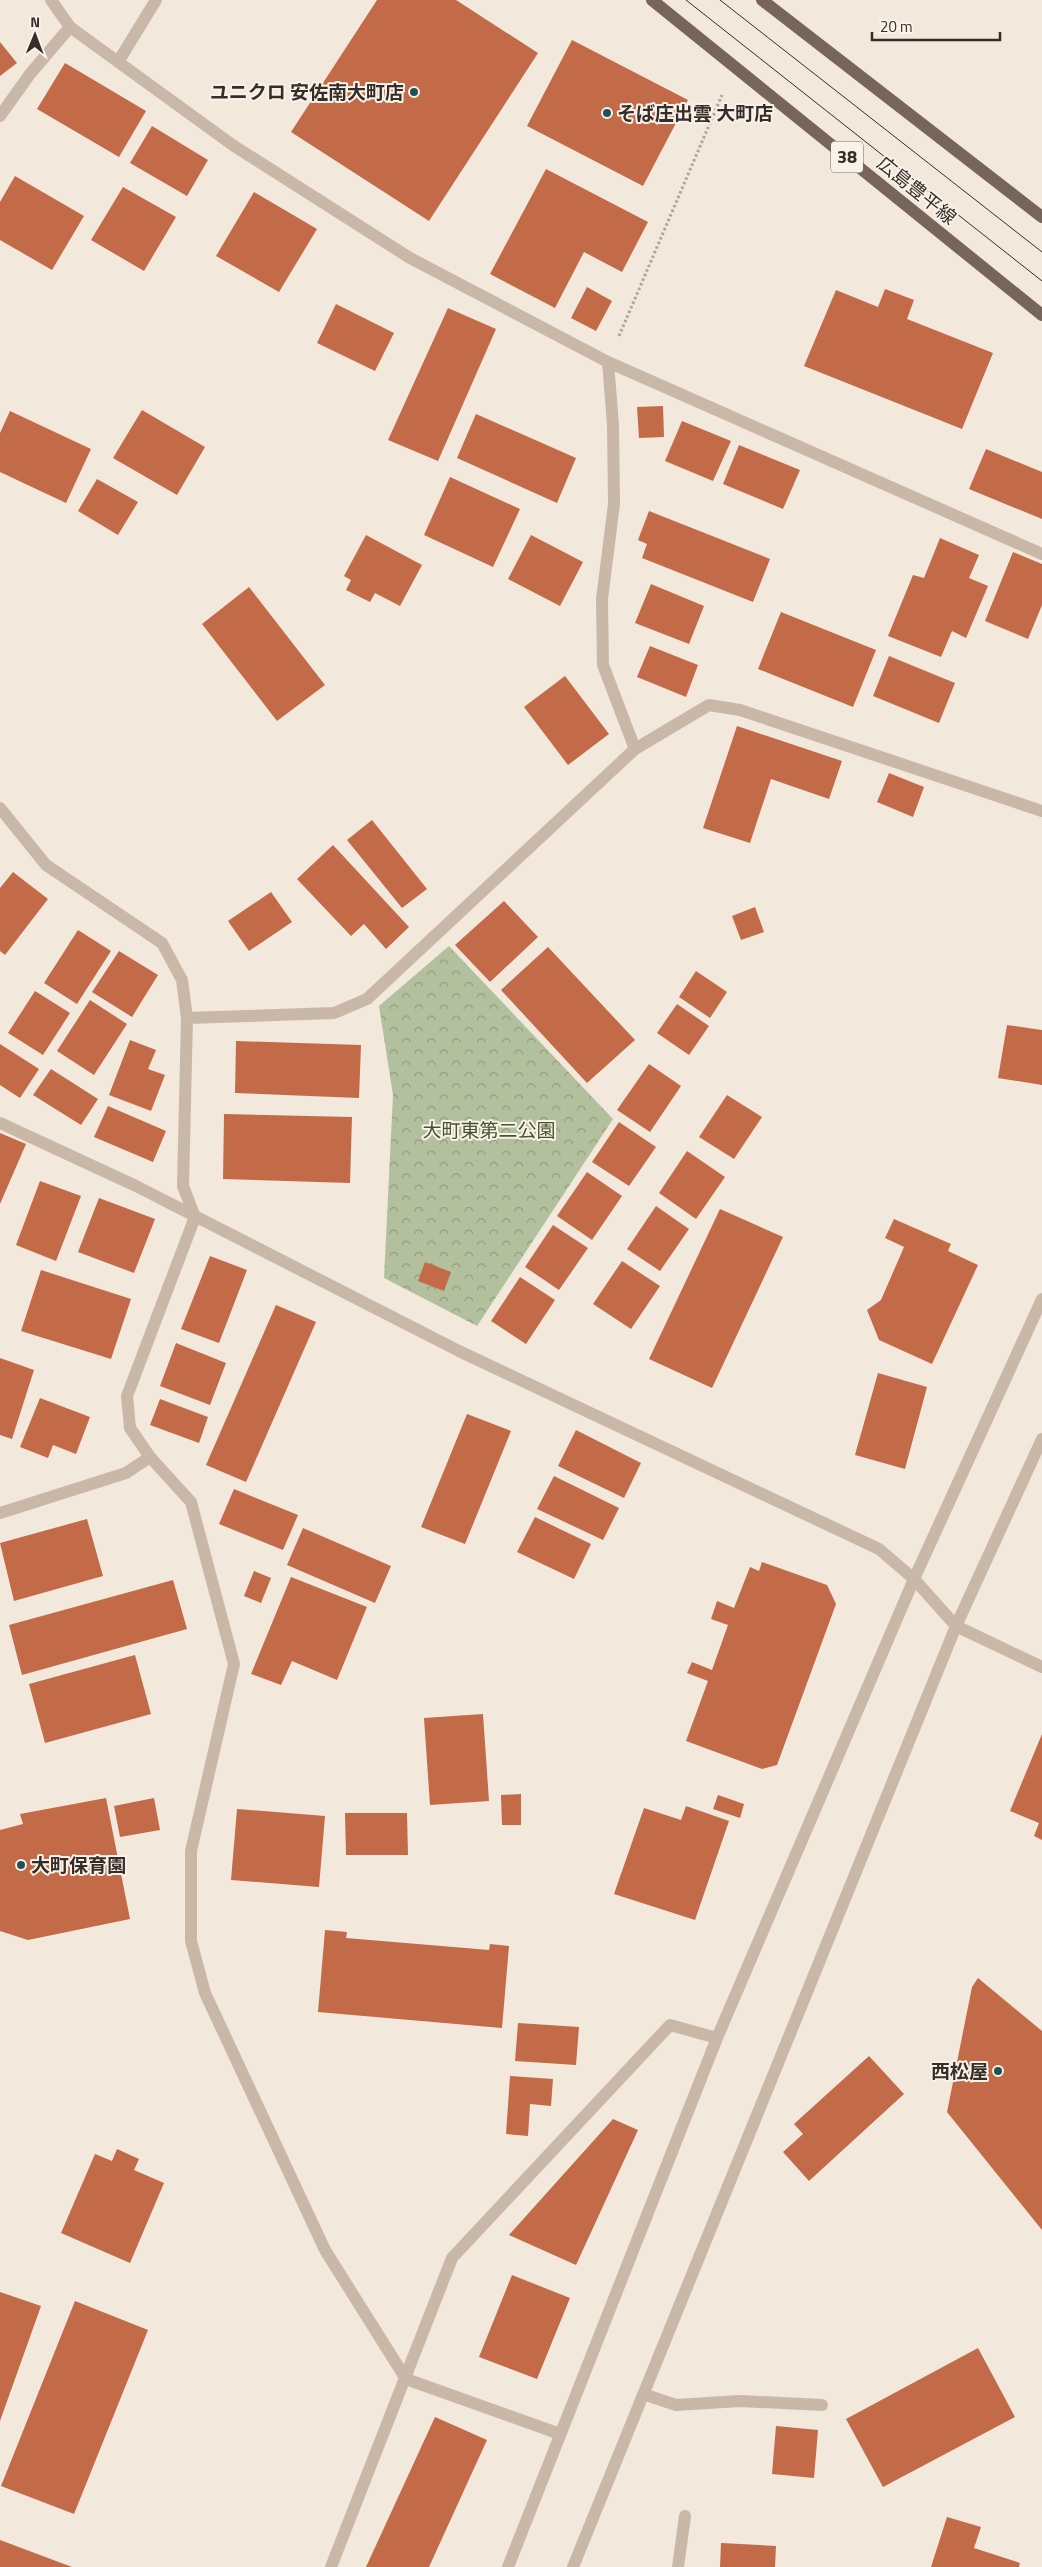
<svg xmlns="http://www.w3.org/2000/svg" width="1042" height="2567" font-family="'Titillium Web','Noto Sans JP',sans-serif">
	<defs>
		<pattern id="forest-crowns" width="20" height="18" patternUnits="userSpaceOnUse" patternTransform="scale(1.25)"><rect width="20" height="18" fill="#b3c09d"/><path d="M2 6a3 3 0 1 1 6 0M12 15a3 3 0 1 1 6 0" fill="none" stroke="#929c80"/></pattern>
	</defs>
	<rect width="100%" height="100%" fill="#f2e8dc"/>
	<path fill="url(#forest-crowns)" d="M449,946L613,1119L477,1326L384,1278L393,1095L379,1006Z"/>
	<path fill="#c36a49" d="M377,0H456L538,53L429,221L291,132Z
		M572,40L688,100L643,186L527,126Z
		M0,42L17,63L0,76Z
		M65,63L146,111L119,157L37,109Z
		M152,126L208,160L187,196L130,163Z
		M546,169L648,222L622,272L584,252L555,308L490,274Z
		M15,176L84,216L52,270L0,240V202Z
		M123,187L176,217L144,271L91,240Z
		M254,192L317,229L279,292L216,256Z
		M587,287L612,301L596,331L571,318Z
		M885,289L914,300L907,319L993,353L962,429L804,366L836,290L878,307Z
		M336,304L394,333L375,371L317,343Z
		M448,308L496,329L438,461L388,440Z
		M663,406L664,437L639,438L637,407Z
		M142,410L205,447L177,495L113,458Z
		M10,411L91,449L66,503L0,472V433Z
		M476,414L576,458L557,503L457,458Z
		M682,421L731,441L713,481L665,461Z
		M739,445L800,470L783,509L723,484Z
		M986,449L1042,472V519L969,489Z
		M450,477L520,509L493,567L424,535Z
		M97,479L138,502L118,535L78,511Z
		M649,511L770,559L753,602L642,558L647,544L638,540Z
		M366,535L422,565L400,606L375,593L370,602L346,590L351,580L344,576Z
		M531,535L583,562L560,606L508,579Z
		M940,538L979,555L969,578L988,586L966,638L952,631L941,657L888,636L913,575L924,578Z
		M1013,552L1042,564V605L1028,639L985,621Z
		M651,584L704,606L689,644L635,623Z
		M249,587L325,685L277,721L202,624Z
		M781,612L876,650L853,707L758,669Z
		M650,646L698,665L686,697L637,677Z
		M889,656L955,683L939,723L873,696Z
		M565,676L609,734L568,765L524,707Z
		M737,726L842,761L829,799L771,779L750,843L703,828Z
		M889,773L924,787L913,817L877,802Z
		M372,820L427,889L402,908L347,840Z
		M333,845L409,927L386,949L364,924L351,936L297,879Z
		M13,872L48,899L5,955L0,951V888Z
		M271,892L292,922L249,951L228,921Z
		M504,901L538,937L490,982L455,945Z
		M755,907L764,932L741,940L732,916Z
		M78,930L111,951L77,1004L44,983Z
		M548,947L635,1040L587,1083L501,990Z
		M119,951L158,975L132,1017L92,992Z
		M696,971L727,992L710,1018L679,997Z
		M35,991L70,1013L43,1055L8,1033Z
		M90,1000L127,1024L94,1075L57,1051Z
		M677,1004L709,1026L689,1055L657,1033Z
		M1007,1025L1042,1030V1085L998,1078Z
		M130,1040L156,1050L148,1069L165,1075L151,1111L109,1095Z
		M236,1041L361,1045L359,1098L235,1093Z
		M0,1044L39,1069L20,1098L0,1085Z
		M649,1064L681,1086L650,1132L617,1110Z
		M51,1069L98,1099L81,1125L33,1095Z
		M727,1095L762,1117L734,1159L699,1137Z
		M108,1106L166,1131L153,1162L94,1137Z
		M224,1114L352,1117L350,1183L223,1179Z
		M619,1122L656,1147L629,1186L592,1162Z
		M0,1133L26,1144L0,1204Z
		M687,1151L725,1177L696,1219L659,1193Z
		M587,1172L622,1196L592,1240L557,1216Z
		M40,1181L81,1196L56,1261L16,1245Z
		M99,1198L155,1219L134,1273L78,1252Z
		M656,1206L689,1229L660,1271L627,1249Z
		M720,1209L783,1237L712,1388L649,1359Z
		M894,1219L951,1244L948,1251L978,1265L932,1364L879,1340L867,1310L881,1300L904,1247L885,1238Z
		M553,1225L588,1248L559,1290L525,1267Z
		M210,1256L247,1270L219,1343L181,1329Z
		M622,1261L660,1286L631,1329L593,1304Z
		M425,1262L451,1272L444,1291L418,1281Z
		M41,1270L131,1299L111,1359L21,1331Z
		M520,1277L555,1300L526,1344L491,1321Z
		M276,1305L316,1322L246,1482L206,1465Z
		M176,1343L226,1363L210,1405L160,1386Z
		M0,1358L34,1370L12,1439L0,1435Z
		M878,1373L927,1387L905,1469L855,1455Z
		M40,1398L90,1417L76,1454L53,1445L48,1458L20,1447Z
		M160,1399L208,1417L199,1443L150,1425Z
		M467,1414L511,1431L465,1544L421,1527Z
		M576,1430L641,1463L624,1498L558,1466Z
		M554,1476L619,1508L603,1540L537,1509Z
		M234,1489L298,1515L283,1550L219,1524Z
		M535,1517L591,1544L574,1579L517,1552Z
		M87,1519L103,1576L14,1601L0,1543Z
		M303,1528L391,1566L375,1603L287,1565Z
		M762,1562L827,1585L836,1604L777,1765L762,1769L686,1741L708,1681L687,1673L692,1662L712,1670L728,1625L711,1619L717,1601L734,1608L750,1567L759,1571Z
		M254,1571L271,1578L261,1603L244,1596Z
		M291,1577L367,1607L337,1680L292,1661L281,1685L251,1674Z
		M173,1580L187,1629L22,1675L9,1625Z
		M135,1655L151,1714L45,1743L29,1684Z
		M483,1714L489,1801L430,1805L424,1718Z
		M1042,1734V1840L1034,1836L1039,1823L1010,1811Z
		M521,1794V1825H502L501,1795Z
		M718,1795L744,1804L740,1818L713,1809Z
		M106,1798L130,1919L28,1940L0,1931V1830L23,1824L20,1814Z
		M154,1798L160,1830L120,1837L114,1806Z
		M686,1806L729,1821L695,1920L614,1894L644,1808L681,1820Z
		M237,1809L325,1816L319,1887L231,1880Z
		M345,1813H407L408,1855H346Z
		M325,1930L347,1932L346,1938L489,1950L490,1944L509,1946L502,2028L318,2012Z
		M978,1978L1042,2031V2230L947,2112L972,1987Z
		M518,2023L579,2027L576,2065L515,2061Z
		M869,2056L904,2094L809,2181L783,2152L803,2134L794,2124Z
		M510,2076L553,2079L551,2106L530,2104L528,2136L506,2134Z
		M613,2119L638,2130L576,2265L509,2235Z
		M117,2149L139,2159L134,2170L164,2183L130,2263L61,2233L95,2154L112,2161Z
		M512,2275L570,2298L537,2379L479,2357Z
		M0,2292L41,2306L0,2421Z
		M75,2301L148,2330L74,2514L1,2486Z
		M978,2348L1015,2417L883,2487L846,2419Z
		M435,2417L487,2440L429,2567H366Z
		M776,2426L818,2430L814,2478L772,2474Z
		M947,2517L981,2527L974,2548L1020,2563L1019,2567H931Z
		M0,2540L72,2567H0Z
		M721,2543L776,2546L775,2567H720Z"/>
	<g fill="none" stroke-linecap="round" stroke-linejoin="round">
		<path stroke="#b5a393" stroke-width="3" stroke-dasharray="2.5 2.5" stroke-linecap="butt" d="M619,336L722,95"/>
		<path stroke="#c9b8a8" stroke-width="12" d="M51,0L70,27L234,146L410,258L608,362L1042,554
			M118,62L156,0
			M0,116L30,74L70,27
			M608,362L613,425L614,504L602,599L603,665L635,749
			M0,808L46,865L162,943L182,980L187,1018L183,1186L195,1217L127,1396L130,1428L150,1457L191,1502L234,1664L191,1851V1941L205,1993L325,2250L406,2379L560,2434
			M187,1018L334,1013L367,999L635,749L709,705L740,710L1042,811
			M0,1123L136,1186L459,1351L879,1549L914,1579L956,1626L1042,1667
			M0,1513L126,1473L150,1457
			M643,2394L676,2405L740,2401L822,2405
			M331,2567L452,2258L670,2025L717,2038
			M508,2567L717,2038L914,1579L1042,1299
			M573,2567L956,1626L1042,1439
			M678,2567L685,2516"/>
		<path stroke="#78655a" stroke-width="12" d="M652,0L1042,315
			M762,0L1042,217"/>
		<path stroke="#362d28" stroke-width="1" d="M686,0L1042,281
			M720,0L1042,252"/>
	</g>
	<g fill="#1f5257" stroke="#f9f2e9" stroke-width="2">
		<circle cx="414" cy="92" r="5"/>
		<circle cx="607" cy="113" r="5"/>
		<circle cx="21" cy="1865" r="5"/>
		<circle cx="998" cy="2071" r="5"/>
	</g>
	<g text-anchor="middle" stroke-width="4" stroke-linejoin="round" paint-order="stroke">
		<rect fill="#f9f2e9" stroke="#706862" stroke-width="1" x="831" y="141.5" width="32" height="31" rx="4"/>
		<g font-size="18" font-weight="bold" fill="#362d28">
			<text x="847" y="163">38</text>
		</g>
		<g font-size="19" font-weight="bold" fill="#362d28" stroke="#f9f2e9" text-anchor="end">
			<text x="404" y="99">ユニクロ 安佐南大町店</text>
			<text x="617" y="120" text-anchor="start">そば庄出雲 大町店</text>
			<text x="31" y="1872" text-anchor="start">大町保育園</text>
			<text x="988" y="2078">西松屋</text>
		</g>
		<g font-size="19" fill="#362d28" stroke="#f9f2e9">
			<text transform="translate(917 190) rotate(39)" y="7">広島豊平線</text>
		</g>
		<g font-size="19" fill="#45542d" stroke="#f9f2e9">
			<text x="489" y="1137">大町東第二公園</text>
		</g>
	</g>
	<g transform="translate(35 35) rotate(1)" stroke="#f9f2e9" stroke-width="4" paint-order="stroke">
	<path d="M0-4L9 19L0 12L-9 19Z" fill="#362d28"/>
	<text y="-8" font-size="14" font-weight="bold" text-anchor="middle" fill="#362d28">N</text>
	</g>
	<path d="M872 32v8h128v-8" fill="none" stroke="#362d28" stroke-width="2.5"/>
	<text x="880" y="32" font-size="15" fill="#362d28" stroke="#f9f2e9" stroke-width="4" paint-order="stroke">20 m</text>
</svg>
